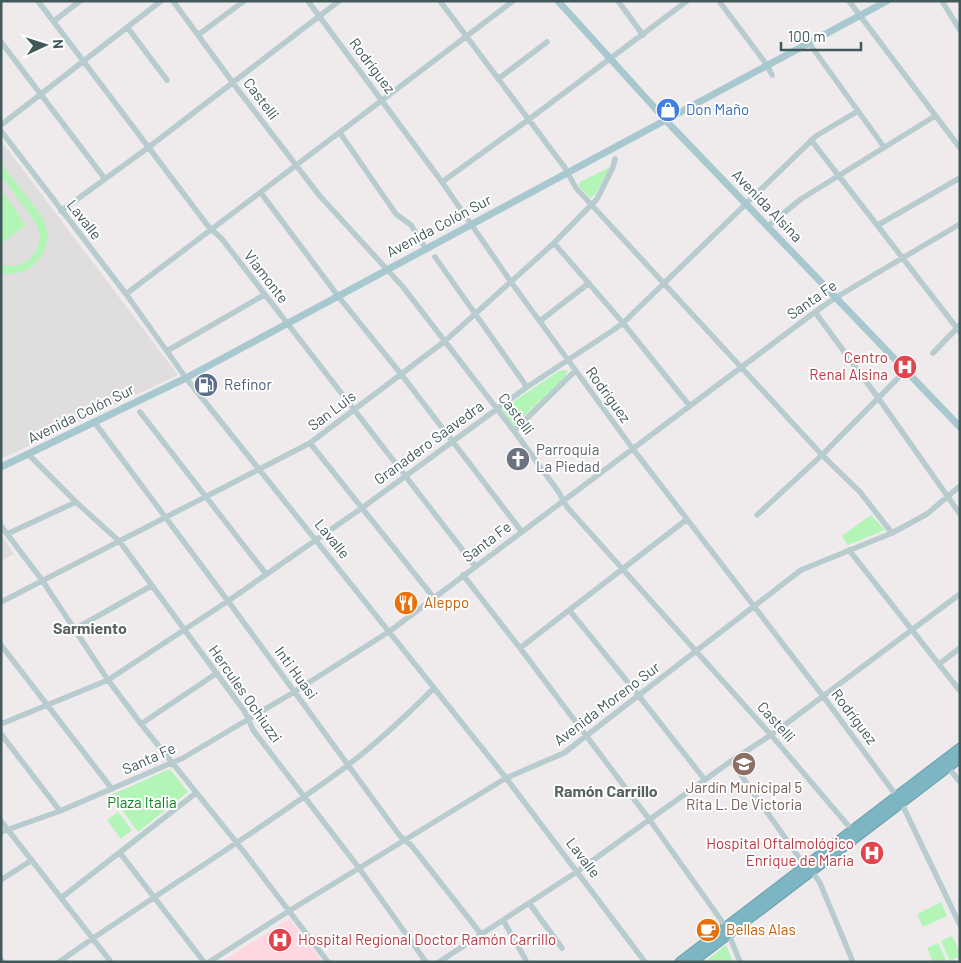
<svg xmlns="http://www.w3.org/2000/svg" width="961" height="963" font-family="Barlow,sans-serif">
	<rect width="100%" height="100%" fill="#efebed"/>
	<path fill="#e0dddf" d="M1,141L178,375L1,459Z
		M1,534L14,554L1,561Z"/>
	<path fill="#fed7e0" d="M289,919L323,962H221Z"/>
	<path fill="#b3f4b7" d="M1,163L41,215C59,244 35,280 1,273V265L16,266L29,260L37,249L40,236L36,223L1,176Z
		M610,167L595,195L590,198L578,185L580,182Z
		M1,190L26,225L1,244Z
		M566,370L568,371L564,378L514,426L501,410L559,371Z
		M871,515L885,530L848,545L842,536Z
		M170,769L188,792L138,832L111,795Z
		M118,812L132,830L121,839L107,820Z
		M941,902L947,916L923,927L917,914Z
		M952,936L960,952V956L950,961L941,941Z
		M938,943L947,962H933L927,948Z
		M726,945L733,962H705Z"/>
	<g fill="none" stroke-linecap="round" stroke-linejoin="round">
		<g stroke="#68a0ad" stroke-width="11">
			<path id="highway" d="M680,962L960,748
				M692,962L960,758"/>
		</g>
		<path stroke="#b8cbce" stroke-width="5.5" d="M38,1L208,226L222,239L475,566
			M173,1L239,91L319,195L403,287L514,431L558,491L567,507L771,735L852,830
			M308,1L442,182L511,282L633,449L823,696L901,802L960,925
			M440,1L565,168L576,188L822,455L860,492L892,533
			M618,1L643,35
			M719,1L767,65L772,75
			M849,1L960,148
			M942,1L960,30
			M54,21L80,1
			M127,27L167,80
			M198,35L244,1
			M1,42L105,179
			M809,43L884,147
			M498,79L547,42
			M1,125L161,1
			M1,131L126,294L186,378L506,778L645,962
			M340,133L396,214L411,225L426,249
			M811,140L960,332
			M442,182L528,120L687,1
			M261,193L338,296L401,374L522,532
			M61,211L149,147L339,1
			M878,225L960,178
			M768,226L801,199L935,116
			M554,243L623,323L689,405
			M435,257L527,387
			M126,294L513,1
			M815,312L879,399L960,514
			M540,321L589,283
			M167,351L264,295
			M933,353L960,325
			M140,412L266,574
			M95,423L228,601L400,836L411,845L481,934
			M514,431L575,371
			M310,443L434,598
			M28,454L76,502L120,542L245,712L253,730L359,868L426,962
			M757,515L822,455L905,371
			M1,526L42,580L108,680L141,724L237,843L328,962
			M7,534L76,502
			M849,550L960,691
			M463,575L520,648L649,819L726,927L740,962
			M1,602L310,443L445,341L554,243L597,199L613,167L615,159
			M570,611L639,696L705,780
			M75,629L151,586
			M1,645L112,789
			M520,648L686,520
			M939,664L960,648
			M1,724L108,680L228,601L362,508L527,387L612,331L623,323L816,136L858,111
			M141,724L217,673
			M1,734L60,811
			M731,761L805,866
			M948,767L960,782
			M1,821L111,962
			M1,832L60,811L183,758L294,692L390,631L815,312L835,298L960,224
			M120,853L204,962
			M812,871L820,883L853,962
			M1,880L32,860
			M61,898L196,793
			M529,903L562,948
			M503,920L527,962
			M1,960L3,962
			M59,962C154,895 254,835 347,766C378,742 407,715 434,688
			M209,962L289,911L506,778L564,753L801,570L892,533L927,514L960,486
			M439,962L578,871L731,761L771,735L960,594"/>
		<path stroke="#a8c8cf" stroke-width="7" d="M558,1L673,128L960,427
			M1,467L186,378L887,1"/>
		<use href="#highway" stroke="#7db5c2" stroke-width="9"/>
	</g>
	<defs>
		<g id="shop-disc" transform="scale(1.25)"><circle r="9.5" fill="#3f7fe0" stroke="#fff"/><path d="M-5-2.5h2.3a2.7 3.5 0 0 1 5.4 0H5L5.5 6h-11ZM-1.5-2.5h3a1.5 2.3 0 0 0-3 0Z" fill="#fff"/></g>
		<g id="hospital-disc" transform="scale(1.25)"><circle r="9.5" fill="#e0444e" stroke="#fff"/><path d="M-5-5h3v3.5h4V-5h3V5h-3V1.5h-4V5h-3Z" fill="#fff"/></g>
		<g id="fuel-disc" transform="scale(1.25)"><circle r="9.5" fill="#5c6f8a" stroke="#fff"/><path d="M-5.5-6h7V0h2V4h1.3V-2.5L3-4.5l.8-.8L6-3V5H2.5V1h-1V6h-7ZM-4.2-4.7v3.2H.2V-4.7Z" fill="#fff"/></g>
		<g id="church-disc" transform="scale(1.25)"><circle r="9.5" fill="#6b7280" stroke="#fff"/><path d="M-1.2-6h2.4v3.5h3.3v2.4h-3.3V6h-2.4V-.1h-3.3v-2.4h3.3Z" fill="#fff"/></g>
		<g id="restaurant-disc" transform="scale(1.25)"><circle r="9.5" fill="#e8710a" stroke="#fff"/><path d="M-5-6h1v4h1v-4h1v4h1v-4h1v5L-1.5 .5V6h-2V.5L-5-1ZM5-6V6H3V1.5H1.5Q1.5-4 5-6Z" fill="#fff"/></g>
		<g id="school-disc" transform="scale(1.25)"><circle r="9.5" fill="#8d6e63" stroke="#fff"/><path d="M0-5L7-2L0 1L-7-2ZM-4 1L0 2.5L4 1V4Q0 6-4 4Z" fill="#fff"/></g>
		<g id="cafe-disc" transform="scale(1.25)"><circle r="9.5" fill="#e8710a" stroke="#fff"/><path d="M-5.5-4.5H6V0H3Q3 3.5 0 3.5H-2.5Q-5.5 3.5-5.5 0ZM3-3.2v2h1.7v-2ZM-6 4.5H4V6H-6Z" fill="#fff"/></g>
	</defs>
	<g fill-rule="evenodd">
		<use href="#shop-disc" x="668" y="110"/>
		<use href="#hospital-disc" x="905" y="367"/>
		<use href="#fuel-disc" x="206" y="385"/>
		<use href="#church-disc" x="518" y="459"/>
		<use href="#restaurant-disc" x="406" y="603"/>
		<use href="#school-disc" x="744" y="764"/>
		<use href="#hospital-disc" x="872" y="853"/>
		<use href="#cafe-disc" x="708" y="930"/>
		<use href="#hospital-disc" x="280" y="940"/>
	</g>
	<g text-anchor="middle" stroke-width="4" stroke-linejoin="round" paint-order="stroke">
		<g font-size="15" fill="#42585b" stroke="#fff">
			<text transform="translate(372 66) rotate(53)" y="5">Rodríguez</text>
			<text transform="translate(261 99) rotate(53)" y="5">Castelli</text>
			<text transform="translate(767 206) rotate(46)" y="5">Avenida Alsina</text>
			<text transform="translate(84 220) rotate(52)" y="5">Lavalle</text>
			<text transform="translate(439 226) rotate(-28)" y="5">Avenida Colón Sur</text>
			<text transform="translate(266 277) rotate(52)" y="5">Viamonte</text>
			<text transform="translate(812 300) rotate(-35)" y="5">Santa Fe</text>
			<text transform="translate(608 395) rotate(54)" y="5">Rodríguez</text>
			<text transform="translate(332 411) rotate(-37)" y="5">San Luis</text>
			<text transform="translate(81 414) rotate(-26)" y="5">Avenida Colón Sur</text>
			<text transform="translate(516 414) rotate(53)" y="5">Castelli</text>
			<text transform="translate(429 443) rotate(-36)" y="5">Granadero Saavedra</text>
			<text transform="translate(332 539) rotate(51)" y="5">Lavalle</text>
			<text transform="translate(487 542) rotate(-37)" y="5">Santa Fe</text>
			<text transform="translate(296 673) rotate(54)" y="5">Inti Huasi</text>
			<text transform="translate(245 694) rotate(55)" y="5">Hercules Ochiuzzi</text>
			<text transform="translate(607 704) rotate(-37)" y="5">Avenida Moreno Sur</text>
			<text transform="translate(854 717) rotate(53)" y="5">Rodríguez</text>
			<text transform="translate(776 722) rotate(48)" y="5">Castelli</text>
			<text transform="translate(149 759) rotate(-24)" y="5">Santa Fe</text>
			<text transform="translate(583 858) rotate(53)" y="5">Lavalle</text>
		</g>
		<g font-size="15" fill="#366cbe" stroke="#fff" text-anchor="start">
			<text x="686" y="115">Don Maño</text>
		</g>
		<g font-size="15" fill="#be3a42" stroke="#fff" text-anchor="end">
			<text x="888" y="363">Centro<tspan x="888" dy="17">Renal Alsina</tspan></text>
			<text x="854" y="849">Hospital Oftalmológico<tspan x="854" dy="17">Enrique de Maria</tspan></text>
			<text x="298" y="945" text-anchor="start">Hospital Regional Doctor Ramón Carrillo</text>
		</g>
		<g font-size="15" fill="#4e5e75" stroke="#fff" text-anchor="start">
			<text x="224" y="390">Refinor</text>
		</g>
		<g font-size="15" fill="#5b616d" stroke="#fff" text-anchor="start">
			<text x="536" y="455">Parroquia<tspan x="536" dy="17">La Piedad</tspan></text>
		</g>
		<g font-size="15" fill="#c56008" stroke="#fff" text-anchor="start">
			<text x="424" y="608">Aleppo</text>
			<text x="726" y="935">Bellas Alas</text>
		</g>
		<g font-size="15" fill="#785e54" stroke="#fff">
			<text x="744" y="793">Jardín Municipal 5<tspan x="744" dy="17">Rita L. De Victoria</tspan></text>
		</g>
		<g font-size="15" fill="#0c8420" stroke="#fff">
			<text x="142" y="808">Plaza Italia</text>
		</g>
		<g font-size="16" font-weight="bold" fill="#586062" stroke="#fff">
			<text x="90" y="634">Sarmiento</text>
			<text x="606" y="797">Ramón Carrillo</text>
		</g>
	</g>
	<rect width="961" height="963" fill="none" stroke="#42585b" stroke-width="5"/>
	<g transform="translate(45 45) rotate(86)" stroke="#ffffff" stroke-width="4" paint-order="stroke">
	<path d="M0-4L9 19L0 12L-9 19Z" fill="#42585b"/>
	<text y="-8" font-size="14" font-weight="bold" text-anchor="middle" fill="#42585b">N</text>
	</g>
	<path d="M781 42v8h80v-8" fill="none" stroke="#42585b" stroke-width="2.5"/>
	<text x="788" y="42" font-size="15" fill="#42585b" stroke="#ffffff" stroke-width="4" paint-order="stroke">100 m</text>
</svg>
